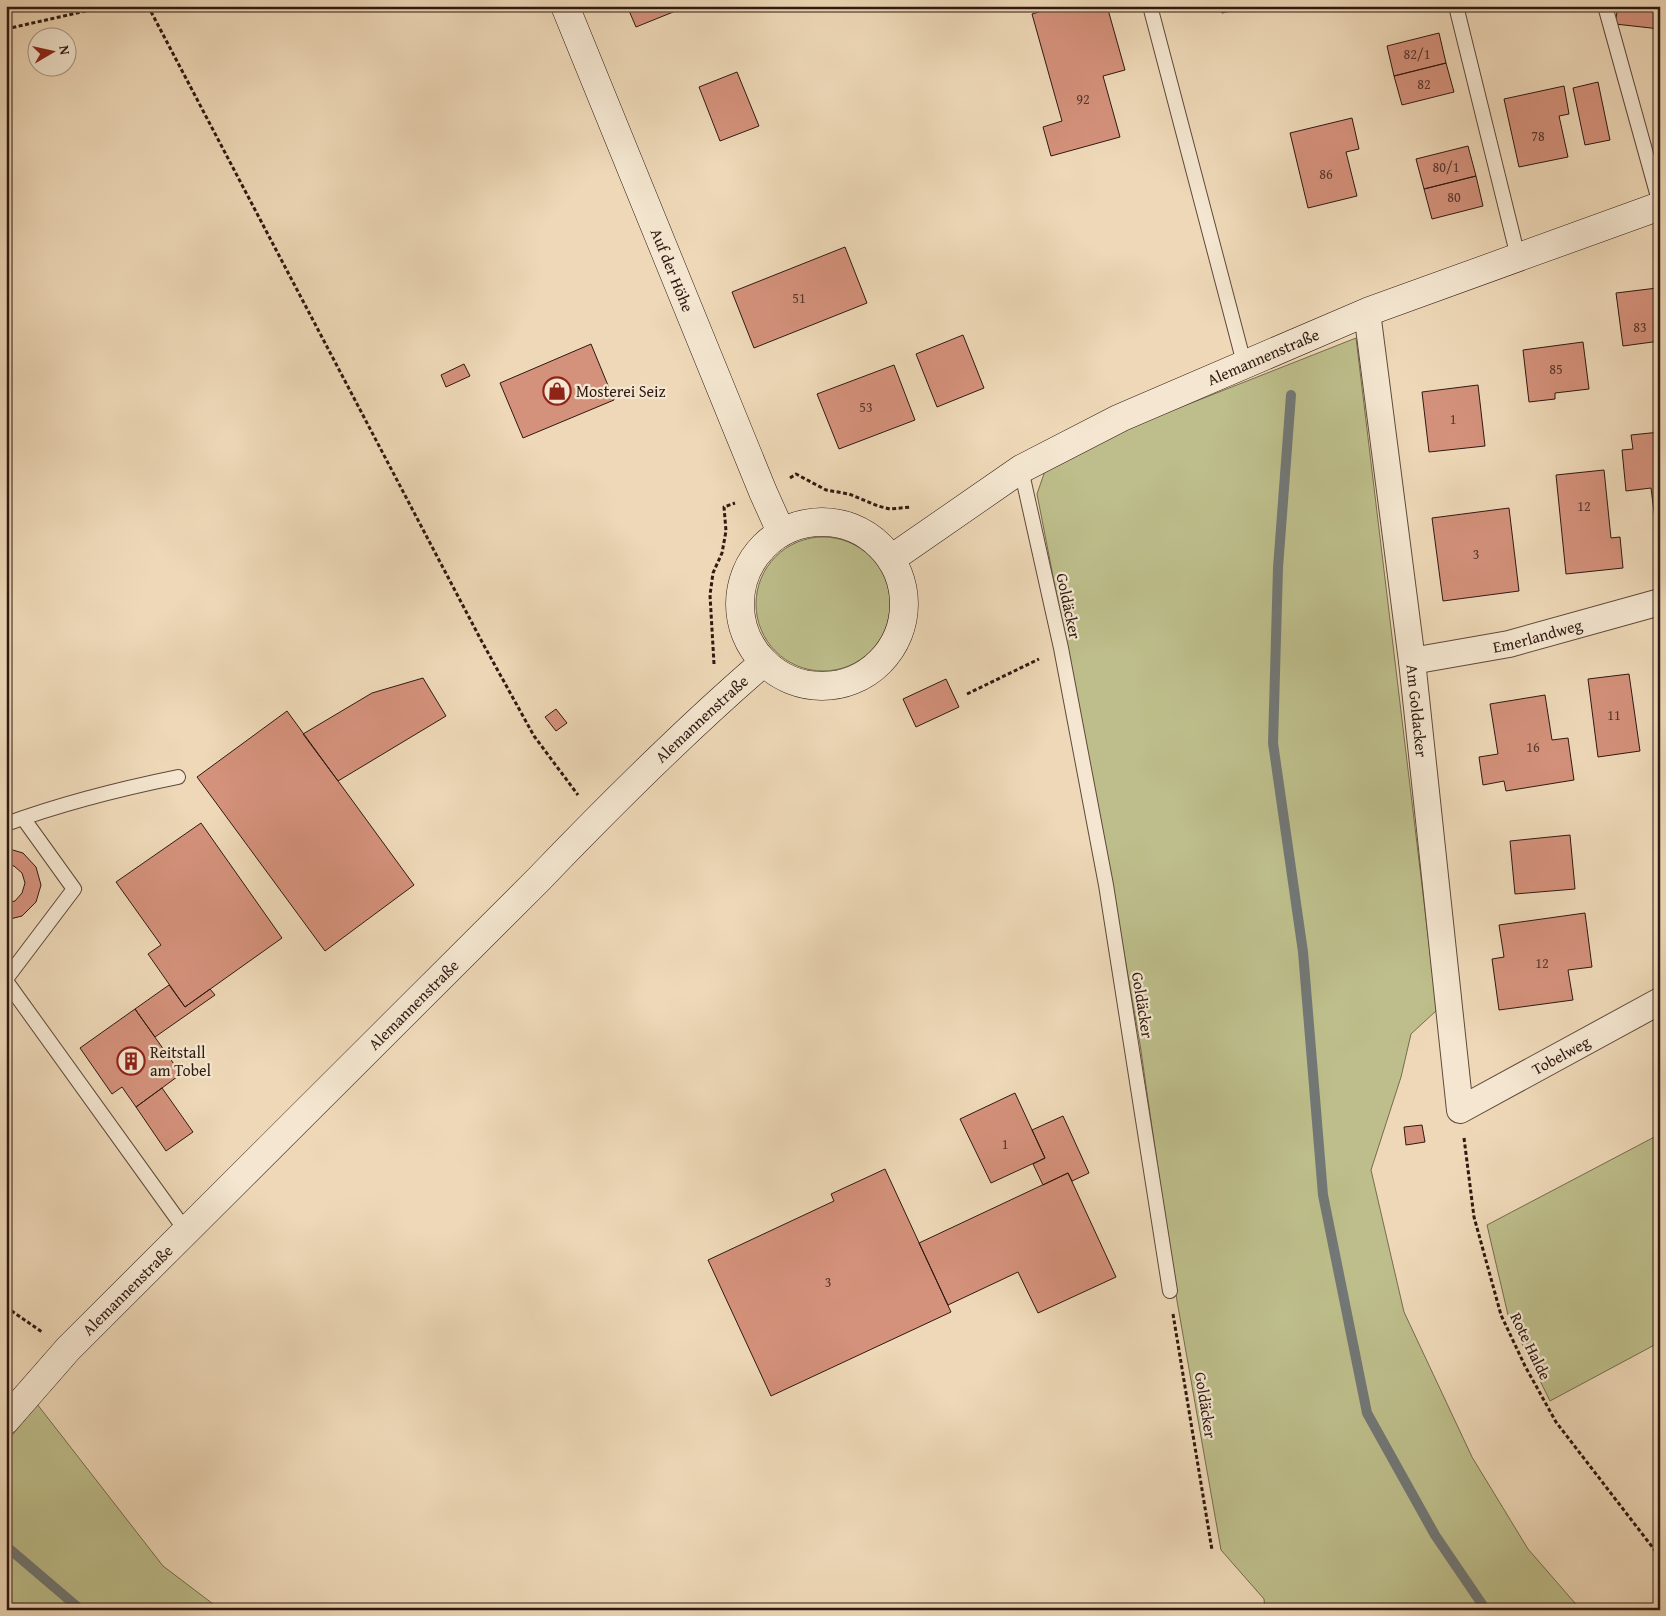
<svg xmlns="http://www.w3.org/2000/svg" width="1666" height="1616" font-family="'Gentium Book Plus',serif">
	<rect width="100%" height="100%" fill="#eed8b7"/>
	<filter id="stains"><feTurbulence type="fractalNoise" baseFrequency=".004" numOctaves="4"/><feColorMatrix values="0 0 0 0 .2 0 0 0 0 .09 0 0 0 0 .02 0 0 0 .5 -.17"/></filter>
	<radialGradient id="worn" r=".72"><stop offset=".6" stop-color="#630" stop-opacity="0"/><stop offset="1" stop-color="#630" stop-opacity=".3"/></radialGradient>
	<path fill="#bdbe8b" stroke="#766c4e" d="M1356,338L1437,1010L1411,1034L1401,1077L1371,1170L1404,1312L1472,1457L1528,1549L1581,1610H1265L1264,1599L1221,1550L1177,1301L1140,1044L1099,812L1037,494L1046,468L1138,424Z
		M756 604a67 67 0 1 1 134 0a67 67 0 1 1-134 0Z
		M1660,1134V1342L1550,1401L1508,1315L1487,1225Z
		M37,1404L163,1566L221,1610H6V1443Z"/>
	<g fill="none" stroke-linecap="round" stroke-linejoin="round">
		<path stroke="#727876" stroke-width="10" d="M1291,395L1278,568L1273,743L1303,952L1323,1195L1367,1413L1435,1535L1486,1610
			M6,1546L81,1610"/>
	</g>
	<path fill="#d4917b" stroke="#2f1911" d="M627,6H688L636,27Z
		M1059,6H1107L1125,70L1103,76L1120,137L1051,156L1043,127L1062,121L1032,14Z
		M1221,6H1252L1222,13Z
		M1618,6H1660V29L1615,24Z
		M1439,33L1446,63L1394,76L1387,46Z
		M1446,63L1454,92L1402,105L1394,76Z
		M737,72L759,126L720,141L699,87Z
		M1598,82L1610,140L1585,145L1573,88Z
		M1564,86L1569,114L1559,116L1568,157L1519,167L1504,99Z
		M1352,118L1359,149L1346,152L1357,196L1308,208L1290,133Z
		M1468,146L1476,176L1424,189L1416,159Z
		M1476,176L1483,206L1432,219L1424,189Z
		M845,247L867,303L754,348L732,292Z
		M1657,288L1660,341L1623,346L1616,293Z
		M963,335L984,388L937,407L916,354Z
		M1583,342L1589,389L1555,393V399L1529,402L1523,350Z
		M591,344L614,400L523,438L500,383Z
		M464,364L470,376L446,387L441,375Z
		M894,365L915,420L839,449L817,394Z
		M1478,385L1485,446L1429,452L1422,392Z
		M1660,432V535H1657L1651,488L1626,491L1622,450L1633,449L1631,435Z
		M1604,470L1611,538L1620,537L1623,568L1566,574L1556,475Z
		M1509,508L1519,591L1443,601L1432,518Z
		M1629,674L1640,751L1598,757L1588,679Z
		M423,678L446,716L338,781L303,734L372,693Z
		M946,679L959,707L916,727L903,699Z
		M1545,695L1552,740L1568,738L1574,780L1506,791L1504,781L1483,785L1479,757L1498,754L1490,704Z
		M556,709L567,723L556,731L545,717Z
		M287,711L414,885L325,951L197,777Z
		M201,823L282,938L185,1007L148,954L161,945L116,882Z
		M1570,835L1575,889L1515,894L1510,841Z
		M6,848L23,853L36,867L41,885L36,902L22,916L6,920V903L15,901L22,893L25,883L22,873L14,866L6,865Z
		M1585,913L1592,967L1568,970L1573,1000L1499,1010L1492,959L1504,957L1499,925Z
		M169,985L185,1007L210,989L215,995L155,1037L135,1009Z
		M135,1009L181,1074L136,1107L122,1087L112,1094L80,1048Z
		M162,1088L193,1132L166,1151L136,1107Z
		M1015,1093L1045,1158L991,1183L960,1119Z
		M1063,1116L1089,1173L1072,1181L1068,1173L1043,1185L1033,1164L1045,1158L1032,1130Z
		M1422,1125L1425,1142L1406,1145L1404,1127Z
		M885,1169L951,1312L771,1396L708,1260L834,1201L831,1194Z
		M1068,1173L1116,1277L1038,1313L1018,1272L948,1305L919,1243Z"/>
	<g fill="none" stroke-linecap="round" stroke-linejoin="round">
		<g stroke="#5f493a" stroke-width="16">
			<path id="lane" d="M1150,6L1244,363
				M1456,6L1518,257
				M1605,6L1660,204
				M1021,469L1061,648L1106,885L1170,1291
				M6,824C63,803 119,789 178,777
				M6,979L74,889L23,818
				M6,981L186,1231"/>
		</g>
		<g stroke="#5f493a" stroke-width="28">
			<g id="street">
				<path id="s1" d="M1367,312L1412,661L1460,1110L1660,1001"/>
				<path id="s2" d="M1412,661L1509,644L1660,602"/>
			</g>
		</g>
		<g stroke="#2f1911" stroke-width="29">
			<g id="secondary">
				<path id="s3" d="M565,6L763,492L781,532"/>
				<circle cx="822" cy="604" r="82"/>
				<path id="s4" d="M891,559L1021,469L1120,418L1367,312L1660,206"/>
				<path id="s5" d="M6,1420L68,1349L539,879C611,804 685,730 764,662"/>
			</g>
		</g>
		<path stroke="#2f1911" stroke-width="3" stroke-dasharray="4 2.5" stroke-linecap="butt" d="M148,6L481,640L534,736L578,795
			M6,29L108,6
			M790,478L796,474L826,490L849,494L878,506L890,509L911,507
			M714,664L710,595L713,573L722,553L726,531L724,507L735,503
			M967,694L1039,659
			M1464,1138L1474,1217L1501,1315L1525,1366L1556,1422L1660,1557
			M6,1307L42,1332
			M1173,1314L1212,1550"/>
		<use href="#lane" stroke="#f4e6d0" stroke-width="14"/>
		<use href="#street" stroke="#f4e6d0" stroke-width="26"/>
		<use href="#secondary" stroke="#f4e6d0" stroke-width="28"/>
	</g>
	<defs>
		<g id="shop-ring" transform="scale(1.4375)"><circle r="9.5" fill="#f4e6d0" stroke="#8f2418" stroke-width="1.5"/><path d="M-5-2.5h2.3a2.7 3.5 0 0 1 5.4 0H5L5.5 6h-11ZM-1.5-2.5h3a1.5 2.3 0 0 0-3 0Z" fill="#8f2418"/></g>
		<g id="building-ring" transform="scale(1.4375)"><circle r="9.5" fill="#f4e6d0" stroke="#8f2418" stroke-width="1.5"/><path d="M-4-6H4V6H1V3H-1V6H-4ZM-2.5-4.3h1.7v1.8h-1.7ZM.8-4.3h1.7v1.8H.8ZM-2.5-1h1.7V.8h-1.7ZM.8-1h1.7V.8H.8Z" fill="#8f2418"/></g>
	</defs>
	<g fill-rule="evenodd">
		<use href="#shop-ring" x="557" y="391"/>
		<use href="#building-ring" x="131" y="1061"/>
	</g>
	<g text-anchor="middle" stroke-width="4.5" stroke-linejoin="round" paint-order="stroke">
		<g font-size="14" fill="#58372c">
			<text x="1417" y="59">82/1</text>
			<text x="1424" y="89">82</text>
			<text x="1083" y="104">92</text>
			<text x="1538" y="141">78</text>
			<text x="1446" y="172">80/1</text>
			<text x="1326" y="179">86</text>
			<text x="1454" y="202">80</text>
			<text x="799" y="303">51</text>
			<text x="1640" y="332">83</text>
			<text x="1556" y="374">85</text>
			<text x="866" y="412">53</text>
			<text x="1453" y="424">1</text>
			<text x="1584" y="511">12</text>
			<text x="1476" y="559">3</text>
			<text x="1614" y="720">11</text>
			<text x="1533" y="752">16</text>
			<text x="1542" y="968">12</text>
			<text x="1005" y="1149">1</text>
			<text x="828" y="1287">3</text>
		</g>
		<g font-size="16" fill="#2f1911" stroke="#f4e6d0">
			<text dy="6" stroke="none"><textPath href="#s3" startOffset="285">Auf der Höhe</textPath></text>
			<text dy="6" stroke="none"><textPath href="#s4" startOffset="425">Alemannenstraße</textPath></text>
			<text transform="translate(1069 606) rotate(78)" y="6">Goldäcker</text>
			<text dy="6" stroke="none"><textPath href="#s2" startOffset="128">Emerlandweg</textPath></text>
			<text dy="6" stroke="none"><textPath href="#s1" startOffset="402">Am Goldacker</textPath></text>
			<text dy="6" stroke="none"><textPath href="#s5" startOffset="988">Alemannenstraße</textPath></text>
			<text dy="6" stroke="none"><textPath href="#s5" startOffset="582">Alemannenstraße</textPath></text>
			<text transform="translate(1143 1005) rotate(81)" y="6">Goldäcker</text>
			<text dy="6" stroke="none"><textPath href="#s1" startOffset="918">Tobelweg</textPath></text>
			<text dy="6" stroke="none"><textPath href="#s5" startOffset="178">Alemannenstraße</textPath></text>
			<text transform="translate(1531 1346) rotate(64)" y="6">Rote Halde</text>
			<text transform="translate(1206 1405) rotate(81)" y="6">Goldäcker</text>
		</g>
		<g font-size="16" fill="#2f1911" stroke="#f4e6d0" text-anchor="start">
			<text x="576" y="397">Mosterei Seiz</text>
			<text x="150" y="1058">Reitstall<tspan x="150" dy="18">am Tobel</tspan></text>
		</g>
	</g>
	<rect width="1666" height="1616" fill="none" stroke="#eed8b7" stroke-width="25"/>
	<rect x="8" y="8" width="1651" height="1601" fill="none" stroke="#2f1911" stroke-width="2.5"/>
	<rect x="12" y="12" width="1641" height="1591" fill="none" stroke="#2f1911"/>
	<g transform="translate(52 52) rotate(81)"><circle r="24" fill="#f4e6d0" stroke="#a59484"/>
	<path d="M0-4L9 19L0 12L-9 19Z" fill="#8f2418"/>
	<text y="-8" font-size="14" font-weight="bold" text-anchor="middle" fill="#2f1911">N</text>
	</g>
	<rect width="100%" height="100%" filter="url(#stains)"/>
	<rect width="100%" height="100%" fill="url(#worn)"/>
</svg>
